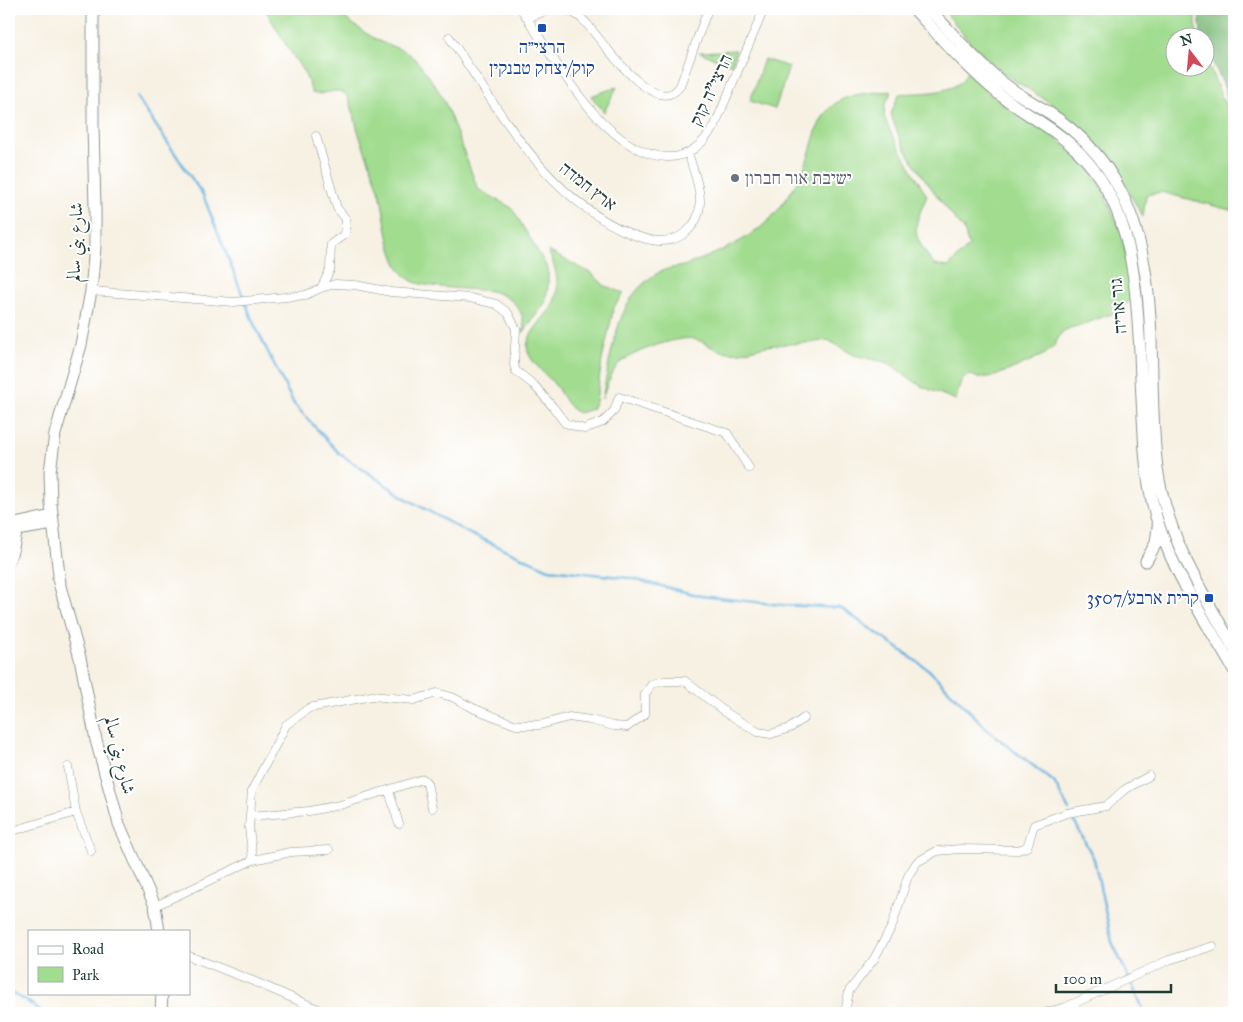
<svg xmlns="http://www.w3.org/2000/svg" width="1243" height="1022" font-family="'IM FELL Great Primer',Amiri,'Frank Ruhl Libre',serif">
	<rect width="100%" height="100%" fill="#fff"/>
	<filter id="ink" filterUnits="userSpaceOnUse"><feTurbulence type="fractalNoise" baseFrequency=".02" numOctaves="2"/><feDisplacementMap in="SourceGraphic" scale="10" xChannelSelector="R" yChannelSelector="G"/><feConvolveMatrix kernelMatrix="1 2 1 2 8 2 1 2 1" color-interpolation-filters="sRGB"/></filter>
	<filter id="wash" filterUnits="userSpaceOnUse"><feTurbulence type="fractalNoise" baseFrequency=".0096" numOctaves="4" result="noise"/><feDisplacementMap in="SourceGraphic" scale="20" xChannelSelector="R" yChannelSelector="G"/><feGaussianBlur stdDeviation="1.12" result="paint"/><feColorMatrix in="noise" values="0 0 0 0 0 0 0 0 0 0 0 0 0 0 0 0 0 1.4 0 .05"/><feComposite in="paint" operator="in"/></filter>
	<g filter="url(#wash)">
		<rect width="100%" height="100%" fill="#f7f1e3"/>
		<path fill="#a1dc8f" stroke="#608c62" d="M265,9H333C348,20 361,31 377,40C387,46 400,47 409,54C421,63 437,88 444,100L478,189L512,208L548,269V286L545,303L523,333C527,310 511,296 491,291C473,289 425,288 412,281C386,266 387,216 379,190C374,172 366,155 360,137C356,127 352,100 345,94C335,86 322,97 312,93L305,74L286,45Z
			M943,9H1195L1197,37L1176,38V68H1206V59L1226,107L1234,109V211L1161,192L1146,195L1143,217L1114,166L1089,135L1049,102L1004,74L972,45Z
			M736,50L732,65L699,52Z
			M764,59L789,67L775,109L750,101Z
			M967,71L990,95L1053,135L1087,166L1103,191L1122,234L1134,298L1114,313L1084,324L1070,328L1062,332L1053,347L1045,354L1017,367L995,376L978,378L971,375L964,377L960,384L956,400L921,386L888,363L854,355L828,340C808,344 788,343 767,346C754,348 743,354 729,352C712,351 707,342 694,339C678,335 625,354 616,367C610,376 606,388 602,399C609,365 615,313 639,288C644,283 653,275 660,272C669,267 680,268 689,264C717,253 747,241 769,220C782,207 795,187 803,170C814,148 814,118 836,103C851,92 875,93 892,91L885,105L884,116L889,129L927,196C911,232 912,233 934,265L948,267L969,246L963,228L956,221C932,188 902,154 891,114L899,94C920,92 960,96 967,71Z
			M617,87L604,112L591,96Z
			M548,251L591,273L605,286L624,293L614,307L602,360L596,401L592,409L579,413C566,408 563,395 555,385C547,375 532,364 528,352C523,336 545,319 552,306C562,288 556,268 548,251Z"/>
		<path fill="#80bc7a" stroke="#507c57" d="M1199,9H1234V104H1229L1223,84L1206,48V38L1201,37Z"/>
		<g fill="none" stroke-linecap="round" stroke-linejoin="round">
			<path stroke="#67b2e0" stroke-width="2.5" d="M136,96L203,195L254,324L294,404L340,454L407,499L470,534L549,569L629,578L701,596L783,605L841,608L929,670L990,732L1054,782L1069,810
				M1071,815L1094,859L1112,942L1145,1013
				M9,992L27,1001L43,1013"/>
		</g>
	</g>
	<g filter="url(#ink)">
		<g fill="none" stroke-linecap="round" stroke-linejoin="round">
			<g stroke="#8b978c" stroke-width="9">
				<path id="street" d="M521,9C553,56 604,154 667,157C689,158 704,143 715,125L764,9
					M528,18C540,13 554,6 568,11C575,13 582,18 587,24C601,40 656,121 680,86L708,9
					M449,37C500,110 545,198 631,234C649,241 668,246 685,233C712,212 696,179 688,153
					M316,136L337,208L346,219L345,234L331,244L330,270L321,288
					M91,291L234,302L306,295L321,288L335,284L355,285L391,292L470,298L496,304L508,313L516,329L514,365L516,371L534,385L553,407L565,423L584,429L603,422L614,411L619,397L727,433L749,468
					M68,767L76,812
					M389,791L399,824
					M250,816L309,811L340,805L423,779L427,783L432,808
					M9,832L76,812L91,851
					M253,860L249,828L252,790L286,725L309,708L372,696L414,700L437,693L452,697L475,709L516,725H540L569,717L590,720L614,726L627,727L645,714V694L652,684L664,681H685L725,712L758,732L771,734L790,728L804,718
					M155,906L253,860L291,852L329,850
					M189,956L253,981L327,1013
					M845,1013L849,991L874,959L892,926L908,876L917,862L937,851L960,849L1018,850L1027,847L1034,825L1067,813L1106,806L1124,790L1149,776
					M1044,1013L1066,1007L1169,960L1213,946"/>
			</g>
			<g stroke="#8b978c" stroke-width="13">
				<path id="secondary" d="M914,9C941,38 968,69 999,94C1028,117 1060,130 1086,160C1133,213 1136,286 1140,352C1141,385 1143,418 1145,451C1147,477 1151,504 1160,529C1177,579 1208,625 1234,670
					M929,9C954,35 978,64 1007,86C1020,96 1035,104 1048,112C1074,129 1098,152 1114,179C1165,266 1145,373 1157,468C1167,537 1200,589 1234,648
					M15,524L47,517L53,520L47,525L16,530
					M9,560L13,548L16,533
					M1146,561L1156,543L1158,527
					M58,579L80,658L96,740L119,824L155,906L159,931
					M60,584L51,504L50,472L55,434L81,345L91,291L95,247V209L93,125V9
					M161,1013L162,993"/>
			</g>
			<use href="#street" stroke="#fff" stroke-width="8"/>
			<use href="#secondary" stroke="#fff" stroke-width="11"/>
		</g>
	</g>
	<g fill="#1a4fb4" stroke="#fff" stroke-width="2">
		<rect x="537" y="23" width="10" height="10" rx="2.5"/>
		<rect x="1204" y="593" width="10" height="10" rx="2.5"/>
	</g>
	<circle fill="#6b7280" stroke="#fff" stroke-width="2" cx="735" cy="178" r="5"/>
	<g text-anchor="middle" stroke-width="4" stroke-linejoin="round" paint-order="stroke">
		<g font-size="18" fill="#164399" stroke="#fff">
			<text x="542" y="53">הרצי״ה<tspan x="542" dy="21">קוק/יצחק טבנקין</tspan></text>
			<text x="1199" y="604" text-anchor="end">קרית ארבע/3507</text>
		</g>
		<g font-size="18" fill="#1f3d34" stroke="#fff">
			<text transform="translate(711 90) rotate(-65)" y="6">הרצי"ה קוק</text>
			<text transform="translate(588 186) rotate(38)" y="6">ארץ חמדה</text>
			<text transform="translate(75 242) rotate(-88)" y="6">شارع بني سالم</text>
			<text transform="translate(1118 306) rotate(-95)" y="6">גור אריה</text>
			<text transform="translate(120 755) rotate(76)" y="6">شارع بني سالم</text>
		</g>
		<g font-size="18" fill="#5b616d" stroke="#fff" text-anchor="start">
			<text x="745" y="184">ישיבת אור חברון</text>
		</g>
	</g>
	<rect width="1243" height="1022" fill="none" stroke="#fff" stroke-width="30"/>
	<rect x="28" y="930" width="162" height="65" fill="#ffffff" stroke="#a5b1ae"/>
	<rect x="38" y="946" width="25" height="8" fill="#ffffff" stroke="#a5b1ae"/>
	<text x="72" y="954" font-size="15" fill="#1f3d34">Road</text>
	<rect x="38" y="967" width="25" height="15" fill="#a1dc8f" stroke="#a5b1ae"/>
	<text x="72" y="980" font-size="15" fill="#1f3d34">Park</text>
	<g transform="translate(1190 52) rotate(344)"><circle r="24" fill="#ffffff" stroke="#a5b1ae"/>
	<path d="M0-4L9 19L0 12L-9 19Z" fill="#d1495b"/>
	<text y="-8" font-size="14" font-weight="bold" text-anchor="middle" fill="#1f3d34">N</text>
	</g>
	<path d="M1056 984v8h115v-8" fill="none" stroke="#1f3d34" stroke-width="2.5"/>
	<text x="1063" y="984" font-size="15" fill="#1f3d34" stroke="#ffffff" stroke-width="4" paint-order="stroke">100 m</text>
</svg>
